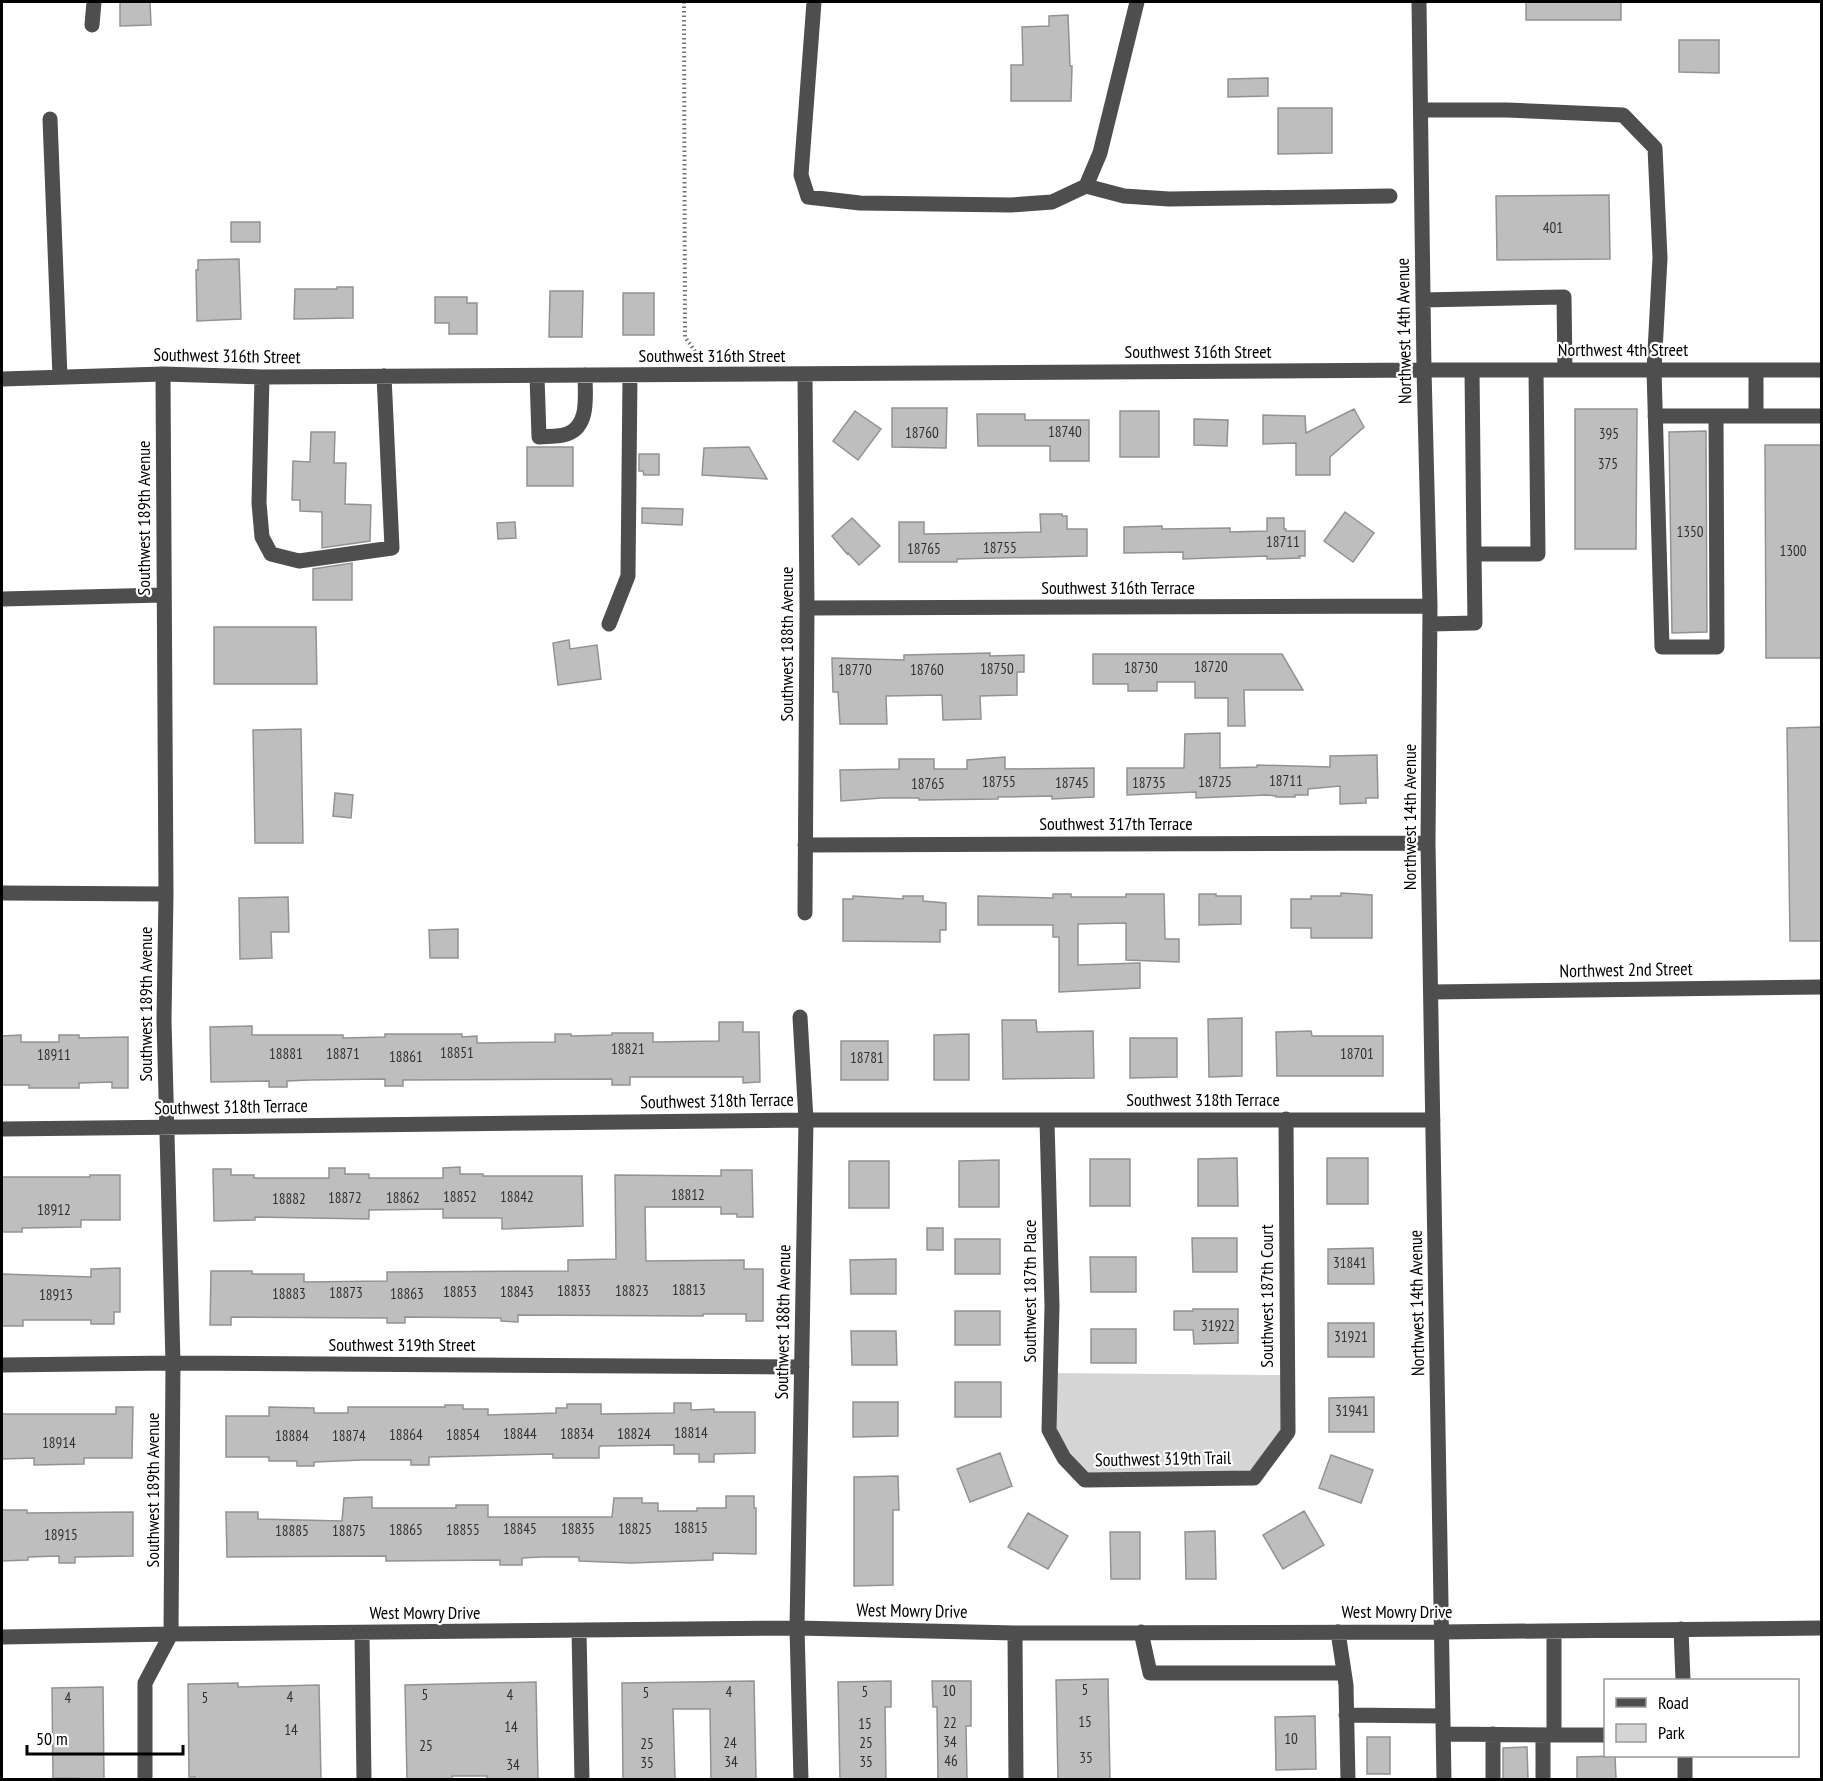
<svg xmlns="http://www.w3.org/2000/svg" width="1823" height="1781" font-family="'PT Sans Narrow',sans-serif">
	<rect width="100%" height="100%" fill="#fff"/>
	<path fill="#d5d5d5" d="M1053,1373L1284,1375L1283,1431L1252,1475L1086,1477L1051,1429Z"/>
	<path fill="#bebebe" stroke="#929292" stroke-width="1.5" d="M120,2H150L151,25L120,26Z
		M1526,2H1621V20H1526Z
		M1068,15L1070,66H1072L1071,101H1011V65H1023L1022,27L1049,26V16Z
		M1679,40H1719V73L1679,72Z
		M1268,78V96L1228,97V79Z
		M1278,108H1332V153L1278,154Z
		M1609,195L1610,259L1497,260L1496,196Z
		M231,222H260V242H231Z
		M239,259L241,319L197,321L196,270H198V260Z
		M337,287H353V318L294,319L295,289H337Z
		M550,291H583L582,337H549Z
		M623,293H654V335H623Z
		M435,297H467V303H477V334H449V323H435Z
		M892,408H947L946,448L892,447Z
		M1354,409L1364,427L1330,457V475H1296V443L1263,444V415L1305,416L1306,433Z
		M1575,409H1637L1636,549H1575Z
		M855,411L881,429L858,460L833,441Z
		M1120,411H1159V457H1120Z
		M977,414H1025V420H1089V461H1050V446H978Z
		M1194,419L1228,420L1227,446L1194,445Z
		M1706,431L1707,632L1672,633L1669,432Z
		M311,432H335L334,463H346L345,504L371,505L370,541L322,548V512L300,511V500H292L293,461L310,462Z
		M1765,445H1821V658H1766Z
		M527,447H573V486H527Z
		M749,447L767,479L702,475L704,448Z
		M639,454H659V475H644L643,471H639Z
		M642,508L683,509L682,525L642,523Z
		M1345,512L1374,533L1353,562L1324,541Z
		M1040,514H1062V516H1067V529H1087V556L957,559V562H899V522H924V534L1041,532Z
		M852,518L880,546L859,565L848,553L847,554L832,536Z
		M1267,518H1284V529H1286V531H1305V556H1299L1300,558L1267,559V556L1183,559V552L1124,553V527L1162,526V529L1230,528V532L1267,531Z
		M515,522L516,538L498,539L497,523Z
		M352,563V600H313V569Z
		M214,627H316L317,684H214Z
		M569,640L570,649L597,645L601,679L558,685L553,643Z
		M990,653V656L1024,655V672H1017V695L980,696L981,719L943,720L942,695L886,696L887,724H840L838,692H833L832,658L904,660V655Z
		M1093,654H1282L1303,690H1244L1245,726H1228V698H1195V682H1157V691H1128V684H1093Z
		M1821,727V941H1790L1787,728Z
		M301,729L303,843H255L253,730Z
		M1220,733V768L1257,767V765L1330,767V756L1377,755L1378,798H1366V803L1340,804V786L1308,789V795H1295V797H1276V796L1267,795L1196,798V792L1127,795V768H1184L1185,734Z
		M1005,757V769L1094,768V797L1052,799V796L998,797V799L919,800V798H882L841,801L840,770L899,769V759H934V769H967V760Z
		M335,793L353,795L351,818L333,816Z
		M1341,893L1372,895V938H1311V928H1291V899H1311V896H1341Z
		M1053,894H1071V897H1126V894H1164L1165,939H1179V962L1126,960V923L1078,924V965L1140,963V988L1059,992V937H1053V925H978V896L1053,898Z
		M1199,894H1216V896H1241V924L1199,925Z
		M853,896L903,899V896H923V901L946,903V930H940V942L843,941V899H853Z
		M288,897L289,932H271L272,958L240,959L239,898Z
		M458,929V958H430L429,930Z
		M1242,1018V1076L1209,1077L1208,1019Z
		M1002,1020H1036L1037,1032L1093,1031L1094,1078L1003,1079Z
		M719,1022H743V1032H759L760,1082L743,1083V1077H630V1085H612V1079L403,1080V1086H385V1079L310,1080L287,1081V1087H269V1081L211,1082L210,1027L252,1026V1035H343V1038L385,1037V1034H462V1037L477,1036V1043L555,1042V1034H571V1036L612,1035V1033H653V1042L719,1041Z
		M1311,1031L1312,1036H1383V1076H1277L1276,1032Z
		M969,1034V1080H934V1035Z
		M21,1035V1042H59V1035H79V1038L128,1037V1088H112V1082L79,1083V1088H29V1085H2V1036Z
		M1130,1038H1177V1077L1130,1078Z
		M841,1041H888V1080H841Z
		M1237,1158L1238,1206H1198V1159Z
		M1327,1158H1368V1204H1327Z
		M1090,1159H1130V1206H1090Z
		M999,1160V1207H959V1161Z
		M849,1161H889V1208H849Z
		M460,1167V1174H483V1176H582L583,1226L502,1229V1218H443V1209L369,1210V1219L255,1217V1220L214,1221L213,1169H231V1175H254V1178H329V1168H345V1174H369V1178H443V1168Z
		M721,1170H752L753,1217H737V1214H721V1207H645L646,1261L744,1260V1269H763V1321H746V1314H703V1316L518,1315V1322L501,1321V1318L405,1317V1323H387V1318L231,1317V1325H210L211,1271H252V1274H304V1282L387,1281V1272L568,1271V1260L616,1259L615,1175L721,1176Z
		M90,1175H120V1220H81V1227L22,1228V1232H2V1177H90Z
		M927,1228H943V1250H927Z
		M1192,1238H1237V1272H1193Z
		M955,1239H1000V1274H955Z
		M1373,1248L1374,1284H1328V1249Z
		M1090,1257H1136V1292H1091Z
		M896,1259V1294H851L850,1260Z
		M120,1268V1312H114V1324H91V1320H23V1326H2V1274L91,1277V1269Z
		M1193,1309H1238V1343L1194,1344L1193,1330H1174V1311H1193Z
		M955,1311H1000V1345H955Z
		M1328,1323H1374V1357H1328Z
		M1091,1329H1136V1363H1091Z
		M851,1331H896L897,1365H852Z
		M955,1382H1001V1417H955Z
		M1374,1397V1432H1329V1398Z
		M853,1402H898V1436L853,1437Z
		M674,1403H691V1410L714,1409V1412H755V1453L714,1454V1462H699V1454H674V1445L601,1446L599,1447V1458H553V1454L429,1457V1465H411V1460H363L314,1462V1466H297V1461H269V1457H226V1416H269V1407L314,1408V1413H348V1407H445V1405H463V1409H488V1415L556,1413V1408H567V1404H601V1414L674,1413Z
		M116,1407H133L132,1458H84V1464L34,1465V1458L2,1459V1414H116Z
		M1000,1453L1012,1486L970,1502L957,1469Z
		M1331,1455L1373,1470L1361,1503L1319,1488Z
		M898,1476L899,1510H893V1585L854,1586V1477Z
		M726,1496H754V1508H756V1554L713,1553V1560L631,1563L579,1561V1557H541L522,1558V1565H500V1560L386,1561V1556L227,1557L226,1512H258V1519L342,1521L344,1498L372,1497V1508H456V1505H488V1517H612L614,1498H642V1503H658V1511H697V1508H726Z
		M2,1510H27V1513L133,1512V1556L75,1557V1563H59V1556L28,1557V1560L2,1561Z
		M1304,1511L1324,1545L1283,1569L1263,1535Z
		M1028,1513L1068,1536L1048,1569L1008,1547Z
		M1215,1531L1216,1579H1186L1185,1532Z
		M1110,1532H1140V1579H1111Z
		M1108,1679L1110,1779H1058L1056,1680Z
		M754,1681L756,1779H711L710,1709H673L675,1779H623L622,1683Z
		M891,1681V1707H885L886,1779H840L838,1682Z
		M932,1681H971V1726H966L967,1779H938L937,1707H933Z
		M536,1682L538,1779H487V1776H452V1779H407L405,1685Z
		M238,1683V1687L319,1685L321,1779H195V1777H189L188,1684Z
		M103,1687L104,1779L53,1778L52,1688Z
		M1315,1716L1316,1769L1276,1770L1275,1717Z
		M1367,1737H1390V1774H1367Z
		M1527,1747L1528,1779H1503V1748Z
		M1615,1756L1616,1779H1577V1757Z"/>
	<g fill="none" stroke-linecap="round" stroke-linejoin="round">
		<path stroke="#707070" stroke-width="4" stroke-dasharray="1.5 3" stroke-linecap="butt" d="M684,2L685,337L699,357"/>
		<path stroke="#4e4e4e" stroke-width="15" d="M814,2L801,175L808,197L860,203L1011,205L1052,202L1086,186L1100,153L1137,2
			M1419,2L1424,370L1430,606L1428,843L1444,1780
			M92,25L94,2
			M1421,110H1507L1623,115L1655,148L1660,258L1654,370L1662,647H1717L1716,416
			M50,119L60,377
			M1086,186L1124,196L1169,199L1390,196
			M1423,300L1564,297L1565,370
			M1472,370L1474,554H1538L1536,370
			M1756,370V416
			M805,375L807,608L805,913
			M537,376L539,437C548,436 559,437 567,434C590,426 585,395 585,375
			M262,377L259,503L262,537L271,554L299,561L392,548L384,376
			M2,379L163,374L262,377L1424,370H1822
			M1655,416H1822
			M2,599L163,595
			M807,608L1430,606
			M609,624L628,576L630,375
			M1430,624L1475,623L1474,554
			M805,845L1428,843
			M2,893L166,894
			M1432,992L1822,987
			M800,1017L806,1120L797,1628L801,1780
			M1047,1121L1052,1306L1049,1430L1064,1458L1085,1480L1254,1478L1288,1432L1286,1119
			M2,1129L806,1120H1433
			M2,1365L173,1363L802,1367
			M1681,1629L1683,1680
			M579,1631L582,1780
			M1141,1632L1150,1673H1344
			M1338,1632L1346,1685L1348,1780
			M362,1633L364,1780
			M1015,1633L1016,1780
			M2,1637L171,1634L797,1628L1015,1633L1442,1632L1822,1628
			M1346,1715L1443,1716
			M1444,1734L1554,1735V1631
			M1493,1734V1780
			M1543,1735V1780
			M1554,1735H1606
			M1685,1756V1779
			M145,1780V1683L171,1634L173,1363L164,1020L166,894L163,374"/>
	</g>
	<g text-anchor="middle" stroke-width="4.5" stroke-linejoin="round" paint-order="stroke">
		<g font-size="15" fill="#303030">
			<text x="1553" y="233">401</text>
			<text x="1065" y="437">18740</text>
			<text x="922" y="438">18760</text>
			<text x="1609" y="439">395</text>
			<text x="1608" y="469">375</text>
			<text x="1690" y="537">1350</text>
			<text x="1283" y="547">18711</text>
			<text x="1000" y="553">18755</text>
			<text x="924" y="554">18765</text>
			<text x="1793" y="556">1300</text>
			<text x="1211" y="672">18720</text>
			<text x="1141" y="673">18730</text>
			<text x="997" y="674">18750</text>
			<text x="855" y="675">18770</text>
			<text x="927" y="675">18760</text>
			<text x="1286" y="786">18711</text>
			<text x="999" y="787">18755</text>
			<text x="1215" y="787">18725</text>
			<text x="1072" y="788">18745</text>
			<text x="1149" y="788">18735</text>
			<text x="928" y="789">18765</text>
			<text x="628" y="1054">18821</text>
			<text x="457" y="1058">18851</text>
			<text x="286" y="1059">18881</text>
			<text x="343" y="1059">18871</text>
			<text x="1357" y="1059">18701</text>
			<text x="54" y="1060">18911</text>
			<text x="406" y="1062">18861</text>
			<text x="867" y="1063">18781</text>
			<text x="688" y="1200">18812</text>
			<text x="460" y="1202">18852</text>
			<text x="517" y="1202">18842</text>
			<text x="345" y="1203">18872</text>
			<text x="403" y="1203">18862</text>
			<text x="289" y="1204">18882</text>
			<text x="54" y="1215">18912</text>
			<text x="1350" y="1268">31841</text>
			<text x="689" y="1295">18813</text>
			<text x="574" y="1296">18833</text>
			<text x="632" y="1296">18823</text>
			<text x="460" y="1297">18853</text>
			<text x="517" y="1297">18843</text>
			<text x="346" y="1298">18873</text>
			<text x="289" y="1299">18883</text>
			<text x="407" y="1299">18863</text>
			<text x="56" y="1300">18913</text>
			<text x="1218" y="1331">31922</text>
			<text x="1351" y="1342">31921</text>
			<text x="1352" y="1416">31941</text>
			<text x="691" y="1438">18814</text>
			<text x="520" y="1439">18844</text>
			<text x="577" y="1439">18834</text>
			<text x="634" y="1439">18824</text>
			<text x="406" y="1440">18864</text>
			<text x="463" y="1440">18854</text>
			<text x="292" y="1441">18884</text>
			<text x="349" y="1441">18874</text>
			<text x="59" y="1448">18914</text>
			<text x="691" y="1533">18815</text>
			<text x="520" y="1534">18845</text>
			<text x="578" y="1534">18835</text>
			<text x="635" y="1534">18825</text>
			<text x="406" y="1535">18865</text>
			<text x="463" y="1535">18855</text>
			<text x="292" y="1536">18885</text>
			<text x="349" y="1536">18875</text>
			<text x="61" y="1540">18915</text>
			<text x="1085" y="1695">5</text>
			<text x="949" y="1696">10</text>
			<text x="729" y="1697">4</text>
			<text x="865" y="1697">5</text>
			<text x="646" y="1698">5</text>
			<text x="425" y="1700">5</text>
			<text x="510" y="1700">4</text>
			<text x="290" y="1702">4</text>
			<text x="68" y="1703">4</text>
			<text x="205" y="1703">5</text>
			<text x="1085" y="1727">15</text>
			<text x="950" y="1728">22</text>
			<text x="865" y="1729">15</text>
			<text x="511" y="1732">14</text>
			<text x="291" y="1735">14</text>
			<text x="1291" y="1744">10</text>
			<text x="950" y="1747">34</text>
			<text x="730" y="1748">24</text>
			<text x="866" y="1748">25</text>
			<text x="647" y="1749">25</text>
			<text x="426" y="1751">25</text>
			<text x="1086" y="1763">35</text>
			<text x="951" y="1766">46</text>
			<text x="731" y="1767">34</text>
			<text x="866" y="1767">35</text>
			<text x="647" y="1768">35</text>
			<text x="513" y="1770">34</text>
		</g>
		<g font-size="18" fill="#000" stroke="#fff">
			<text transform="translate(1404 331) rotate(-91)" y="6">Northwest 14th Avenue</text>
			<text x="1623" y="356">Northwest 4th Street</text>
			<text x="1198" y="358">Southwest 316th Street</text>
			<text transform="translate(227 356) rotate(1)" y="6">Southwest 316th Street</text>
			<text x="712" y="362">Southwest 316th Street</text>
			<text transform="translate(144 518) rotate(-90)" y="6">Southwest 189th Avenue</text>
			<text x="1118" y="594">Southwest 316th Terrace</text>
			<text transform="translate(787 644) rotate(-90)" y="6">Southwest 188th Avenue</text>
			<text transform="translate(1410 817) rotate(-90)" y="6">Northwest 14th Avenue</text>
			<text x="1116" y="830">Southwest 317th Terrace</text>
			<text transform="translate(1626 970) rotate(-1)" y="6">Northwest 2nd Street</text>
			<text transform="translate(146 1004) rotate(-90)" y="6">Southwest 189th Avenue</text>
			<text x="1203" y="1106">Southwest 318th Terrace</text>
			<text transform="translate(717 1101) rotate(-1)" y="6">Southwest 318th Terrace</text>
			<text transform="translate(231 1107) rotate(-1)" y="6">Southwest 318th Terrace</text>
			<text transform="translate(1030 1291) rotate(-90)" y="6">Southwest 187th Place</text>
			<text transform="translate(1267 1296) rotate(-90)" y="6">Southwest 187th Court</text>
			<text transform="translate(1417 1303) rotate(-91)" y="6">Northwest 14th Avenue</text>
			<text transform="translate(783 1322) rotate(-89)" y="6">Southwest 188th Avenue</text>
			<text x="402" y="1351">Southwest 319th Street</text>
			<text transform="translate(1163 1459) rotate(-1)" y="6">Southwest 319th Trail</text>
			<text transform="translate(153 1490) rotate(-90)" y="6">Southwest 189th Avenue</text>
			<text transform="translate(912 1611) rotate(1)" y="6">West Mowry Drive</text>
			<text x="1397" y="1618">West Mowry Drive</text>
			<text x="425" y="1619">West Mowry Drive</text>
		</g>
	</g>
	<rect width="1823" height="1781" fill="none" stroke="#000000" stroke-width="6"/>
	<rect x="1604" y="1679" width="195" height="78" fill="#ffffff" stroke="#999999" stroke-width="1.5"/>
	<rect x="1616" y="1698" width="30" height="9" fill="#4e4e4e" stroke="#999999" stroke-width="1.5"/>
	<text x="1658" y="1709" font-size="18" fill="#000000">Road</text>
	<rect x="1616" y="1724" width="30" height="18" fill="#d5d5d5" stroke="#999999" stroke-width="1.5"/>
	<text x="1658" y="1739" font-size="18" fill="#000000">Park</text>
	<path d="M27 1745v9h156v-9" fill="none" stroke="#000000" stroke-width="3"/>
	<text x="36" y="1745" font-size="18" fill="#000000" stroke="#ffffff" stroke-width="4.5" paint-order="stroke">50 m</text>
</svg>
